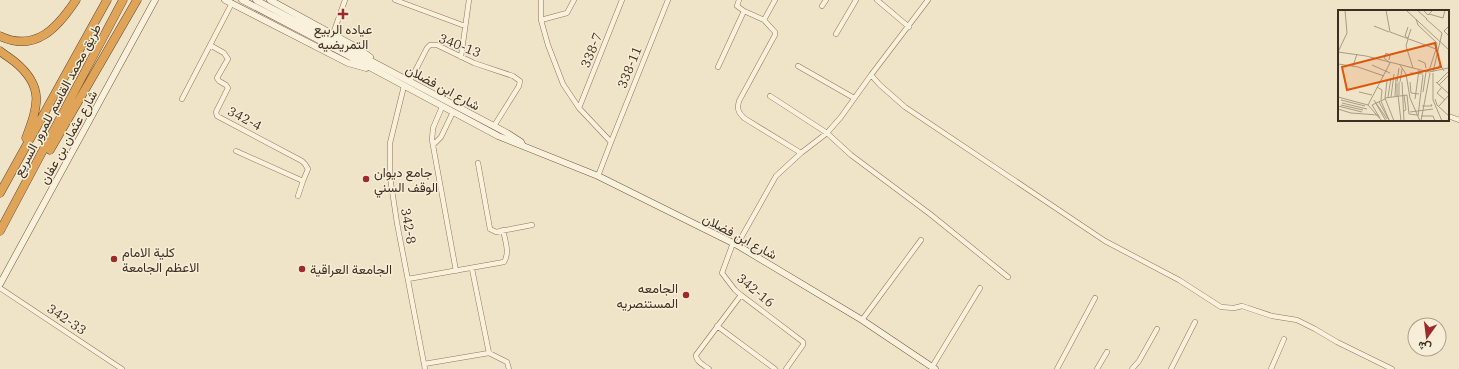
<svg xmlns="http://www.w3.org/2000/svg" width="1459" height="369" font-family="'IBM Plex Serif',Vazirmatn,serif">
	<rect width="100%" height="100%" fill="#f0e4c8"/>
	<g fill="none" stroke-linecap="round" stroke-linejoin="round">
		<g stroke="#8d765c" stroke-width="5.5">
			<path id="street" d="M395,0L465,26
				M541,0V20L548,45L563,84L579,108L611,142L598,176
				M877,0L909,27
				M822,6L826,0
				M744,11L764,20L775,32V35L739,101C737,109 738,112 744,118L801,153
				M541,20L567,13L574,0
				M764,20L775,0
				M333,34L345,0
				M836,34L856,0
				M210,45L224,53L228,59L217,78L219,81L226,85L228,88L216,112L217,116L302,161L305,164L308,169L303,181
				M461,57L469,0
				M798,66L854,98
				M718,67L744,11L737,6L739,0
				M871,75L880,85L905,107L1105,241L1179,280L1221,307L1234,308L1242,306L1272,316L1297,320L1315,329L1337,342L1392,369
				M410,81L427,48L430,45H437L474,63L513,76L520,81L519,86L494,126
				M404,86L390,143V177L397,223L425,369
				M770,96L827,133L851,155L930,214L1008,277
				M182,99L232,3
				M442,107L433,128L432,140L456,271
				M579,108L622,0
				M1448,116L1459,120
				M611,142L668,0
				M433,145L441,137L453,112
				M236,151L303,181L298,196
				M478,163L490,229L496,232L532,225
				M733,243L722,273L735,290L741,295L803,342V345L786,369
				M737,245L776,176L801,153L827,133L841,117L871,75L928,0
				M472,269L489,353
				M408,279L504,262C510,253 505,240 503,230
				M0,288L122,369
				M862,320L921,240
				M717,326L775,369
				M424,364L489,353L507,362L509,369
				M932,367L980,288
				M709,369C704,365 696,362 696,355L741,295
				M1057,369L1095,298
				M1097,369L1107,352
				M1132,369L1139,361L1157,329
				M1171,369L1195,322
				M1271,369L1284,339"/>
		</g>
		<g stroke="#6f573f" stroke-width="7">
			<path id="secondary" d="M225,0L348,63L366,68
				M242,0L319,40L498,136L598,176L737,245L862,320L935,369
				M256,0L507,133L521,142L522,144
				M270,0L356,47L370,57
				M0,284L155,0"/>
		</g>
		<g stroke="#5b4430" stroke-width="9">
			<path id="highway" d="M0,36C36,53 58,27 76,0
				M0,51C5,55 10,58 15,62C45,87 38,106 26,138
				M50,150L137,0
				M0,193L107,0
				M0,231L123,0"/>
		</g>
		<use href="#street" stroke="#faf1dc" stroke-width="4.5"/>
		<use href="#secondary" stroke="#faf1dc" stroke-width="6"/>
		<use href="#highway" stroke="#e0a458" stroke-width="8"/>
	</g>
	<g fill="#9e2a2b" stroke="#f7eed8" stroke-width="1.5">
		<path d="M341 8h4v4h4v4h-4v4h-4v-4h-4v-4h4z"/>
		<circle cx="366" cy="179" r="4"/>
		<circle cx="114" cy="259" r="4"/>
		<circle cx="302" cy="269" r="4"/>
		<circle cx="686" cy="295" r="4"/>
	</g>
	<g text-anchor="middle" stroke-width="3" stroke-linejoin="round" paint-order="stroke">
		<g font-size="13" fill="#3d2e20" stroke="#f7eed8" text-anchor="start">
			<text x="343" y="34" text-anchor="middle">عياده الربيع<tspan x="343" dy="15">التمريضيه</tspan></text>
			<text x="374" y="177">جامع ديوان<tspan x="374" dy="15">الوقف السني</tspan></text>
			<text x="122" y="257">كلية الامام<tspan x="122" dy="15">الاعظم الجامعة</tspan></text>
			<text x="310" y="274">الجامعة العراقية</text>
			<text x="678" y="293" text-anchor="end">الجامعه<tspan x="678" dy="15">المستنصريه</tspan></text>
		</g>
		<g font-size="13" fill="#3d2e20" stroke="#f7eed8">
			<text transform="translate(460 45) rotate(21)" y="5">340-13</text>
			<text transform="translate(591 50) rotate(-68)" y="5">338-7</text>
			<text transform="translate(629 67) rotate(-68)" y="5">338-11</text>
			<text transform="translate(443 87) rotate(28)" y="5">شارع ابن فضلان</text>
			<text transform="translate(57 100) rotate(-62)" y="5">طريق محمد القاسم للمرور السريع</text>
			<text transform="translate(245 118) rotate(28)" y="5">342-4</text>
			<text transform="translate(68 137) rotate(-61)" y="5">شارع عثمان بن عفان</text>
			<text transform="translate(409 226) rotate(80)" y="5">342-8</text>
			<text transform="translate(740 236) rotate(28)" y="5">شارع ابن فضلان</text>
			<text transform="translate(756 290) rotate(40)" y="5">342-16</text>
			<text transform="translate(67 319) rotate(34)" y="5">342-33</text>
		</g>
	</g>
	<g transform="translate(1338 10)">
		<rect width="111" height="111" fill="#f0e4c8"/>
		<path fill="none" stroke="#a89b85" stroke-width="1" d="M48,0L52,22M68,0L111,40M79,0L89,9M85,0L90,5L95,0M91,4L105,8L107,0M78,9L80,15L99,33L98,39M88,9L104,23L95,62M36,16L51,22M111,16L106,21L111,26M70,17L67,26L70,28L73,19M52,22L98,39L91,61M70,29L68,36L75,58M0,42L28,46L91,62L110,58M0,42L9,23L7,0M51,50L52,45L48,43L46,48L52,53M80,50L87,53L88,58M0,54L20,57L46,66M34,55L52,63M62,55L68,64L72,88L82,111M15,56L19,44M98,59L102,55L106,61M72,63L85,64M95,63V90L104,111M49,71L47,88L56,111M59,72L61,58M61,72V85M62,72L64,59M64,72L66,111M72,72L73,83L81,84M98,72L111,84M99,73L111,61M101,75L111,65M39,77L44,80L43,90M104,77L99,83L107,90M21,82L34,85M85,82L88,62M60,85L63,111M57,86L58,68M59,86V73M0,87L30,95M50,87L53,68M53,87L56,64M47,88L69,85L71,104L79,105M77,89L81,60M97,89L99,95L111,106M3,90L27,96M36,90L48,111M43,91L51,110M41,92L51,110M4,93L29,99M38,93L49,109M3,95L25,100M30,95L52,53M30,95L44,111M0,96L24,102M84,96H94L93,94M101,96L111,85M0,99L13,103L40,105M66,101L68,100L66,85M72,102L95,99M80,106L85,65M83,106H95L97,111M42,108L34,95L47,89M83,111L92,63"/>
		<path fill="#df570d" fill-opacity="0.15" stroke="#df570d" stroke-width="2" d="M97,33L103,57L9,80L4,57Z"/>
		<rect width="111" height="111" fill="none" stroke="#3d2e20" stroke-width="2"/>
	</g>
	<g transform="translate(1427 337) rotate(194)"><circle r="19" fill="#f7eed8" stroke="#ada18e"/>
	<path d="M0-3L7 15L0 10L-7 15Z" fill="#9e2a2b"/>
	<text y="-6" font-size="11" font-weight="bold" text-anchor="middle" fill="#3d2e20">ش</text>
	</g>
</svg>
